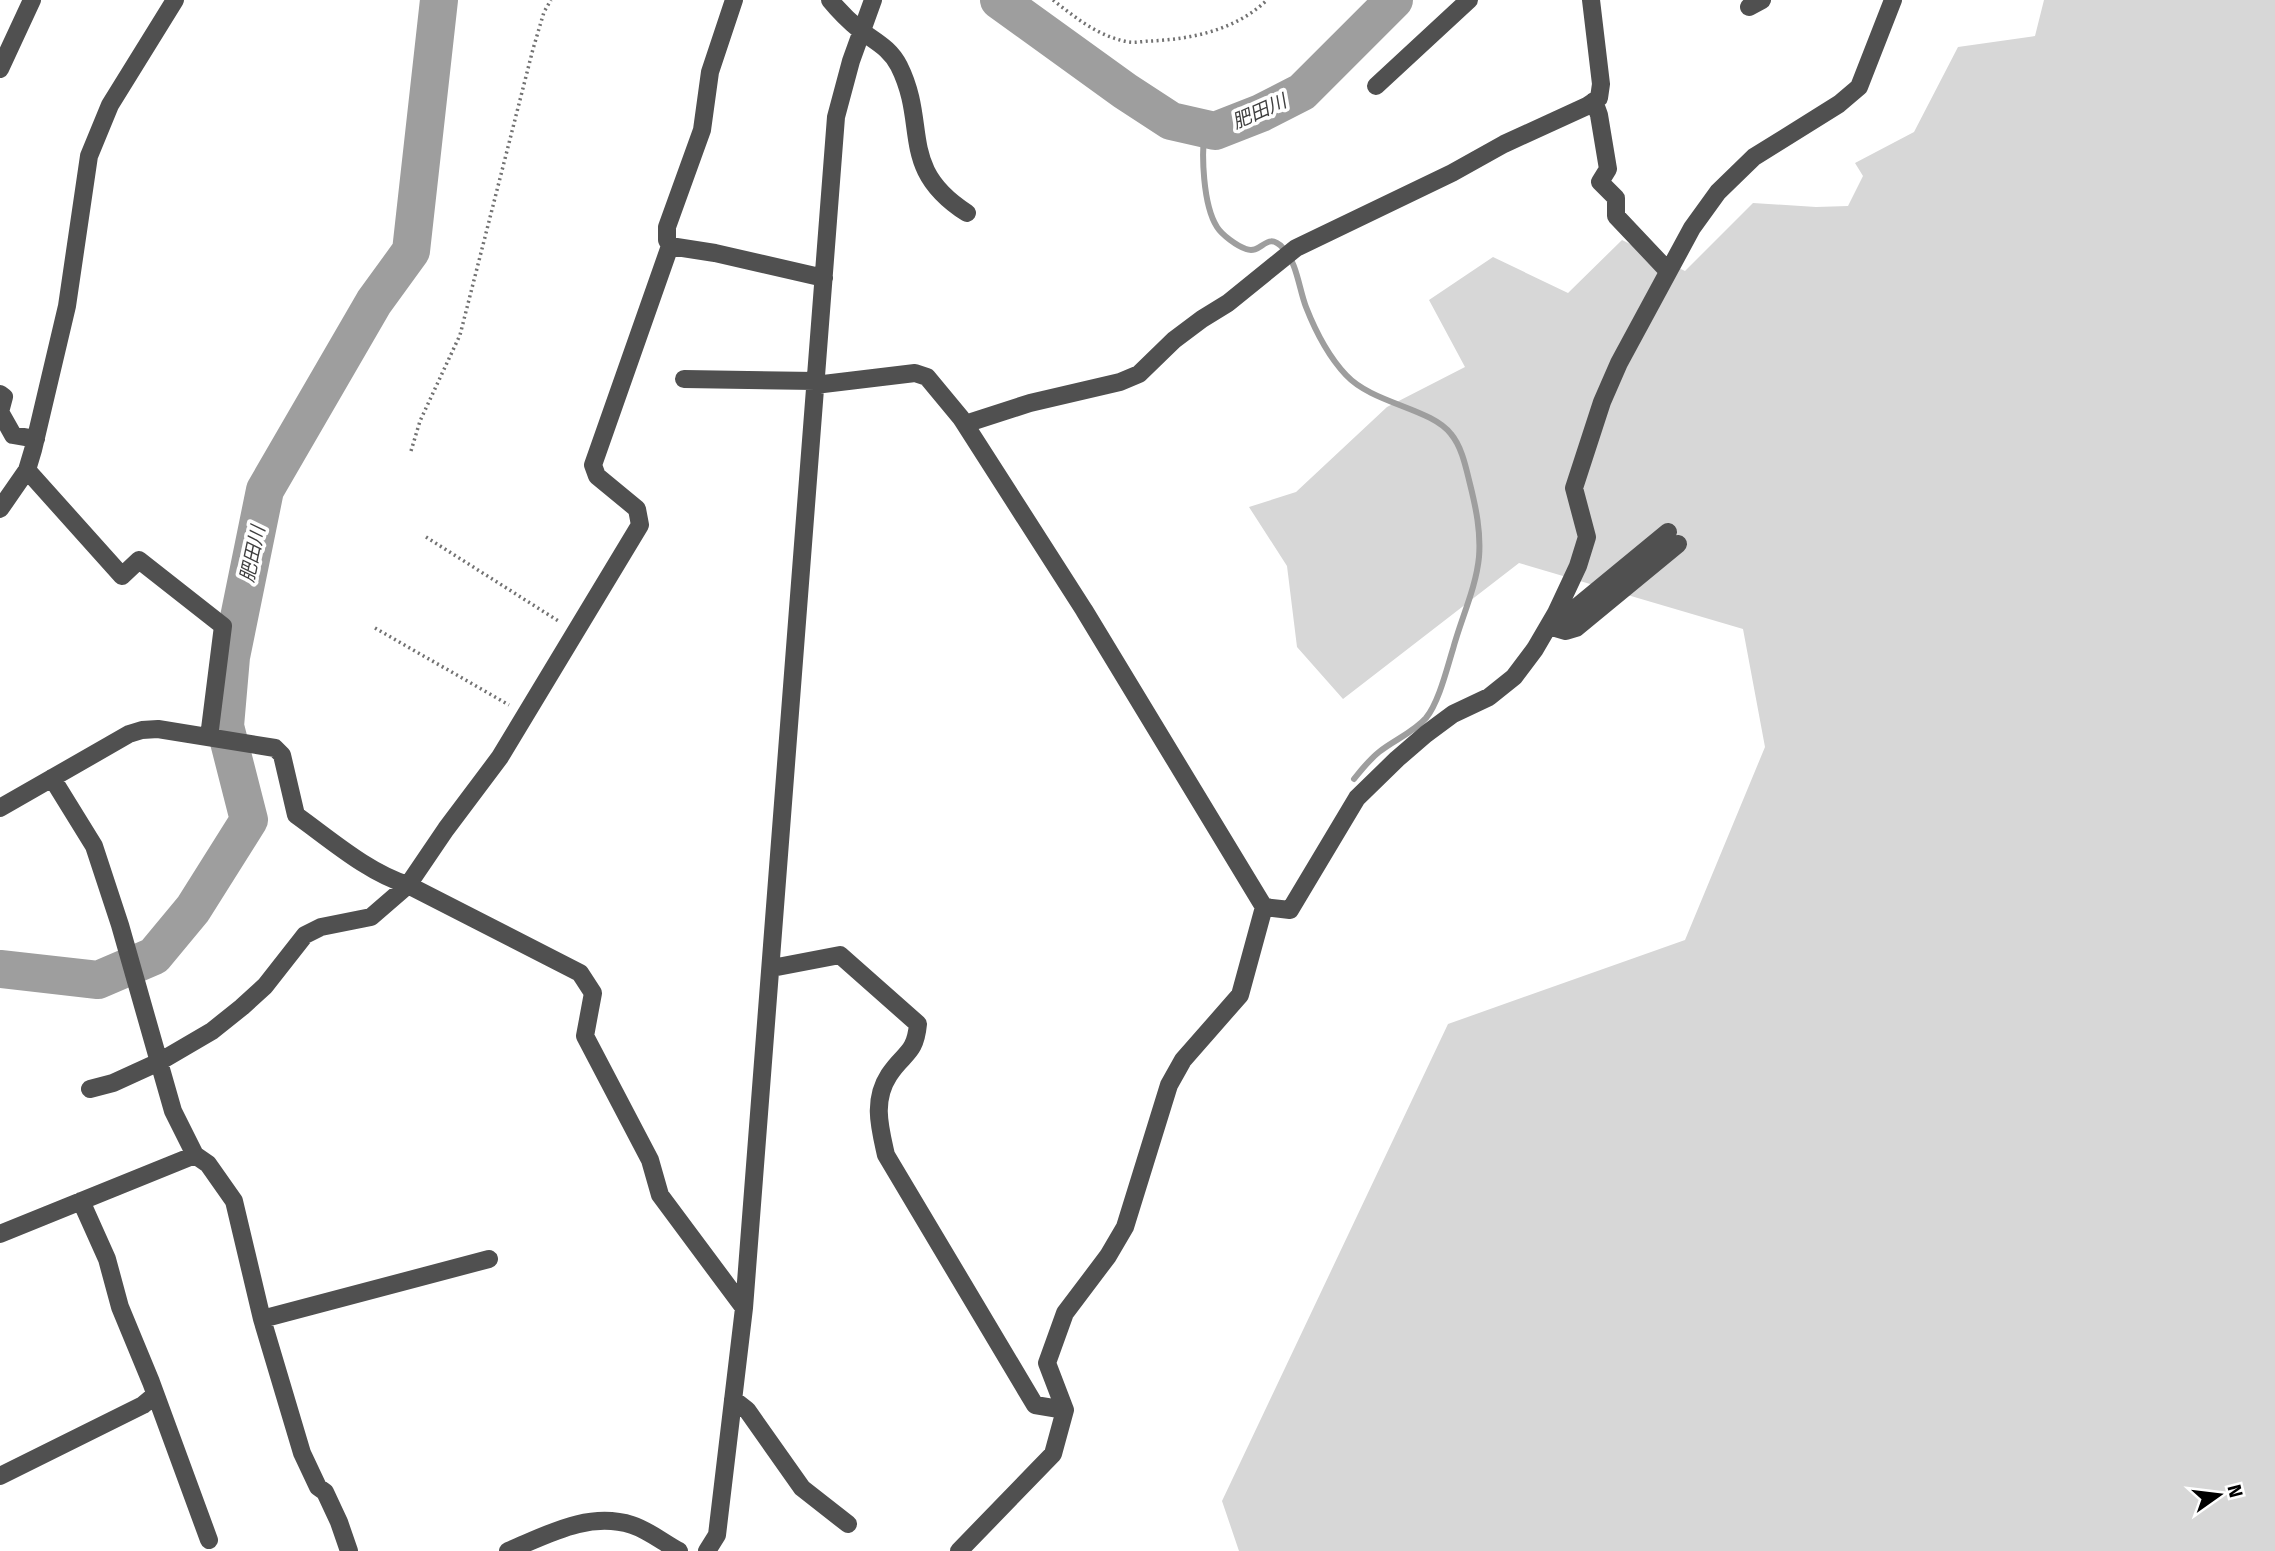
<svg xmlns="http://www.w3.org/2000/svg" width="2275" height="1551" font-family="'Fira Sans','Noto Sans JP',sans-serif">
	<rect width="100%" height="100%" fill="#fff"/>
	<path fill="#d7d7d7" d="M2044,0H2275V1551H1239L1222,1501L1448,1024L1685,940L1765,747L1743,629L1519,563L1343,699L1297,647L1287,566L1249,507L1296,492L1387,407L1465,367L1429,300L1493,257L1568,293L1622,240L1685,271L1753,203L1816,207L1848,206L1863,176L1855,163L1914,132L1958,47L2035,36Z"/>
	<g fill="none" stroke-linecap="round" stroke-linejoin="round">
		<path stroke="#9e9e9e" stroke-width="6" d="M1205,128C1201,154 1203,205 1217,227C1222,235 1237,246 1246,249C1262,255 1266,230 1283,248C1297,262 1299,289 1306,307C1315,330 1329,357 1346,375C1373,404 1431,408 1451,434C1462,447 1466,468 1470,484C1476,508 1481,532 1479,557C1476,588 1461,619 1453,649C1447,668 1439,702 1426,718C1414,732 1394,740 1379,752C1369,760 1362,769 1354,779"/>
		<path stroke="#9e9e9e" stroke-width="38" d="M999,0L1125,91L1171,121L1215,131L1261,113L1302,92L1394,0
			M0,969L98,980L154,956L193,909L249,820L225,726L231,657L265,490L374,302L411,251L439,0"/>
		<path stroke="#727272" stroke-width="3.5" stroke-dasharray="2 3.5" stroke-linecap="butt" d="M1053,0C1076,18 1099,37 1129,42C1136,43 1144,41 1151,41C1192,39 1236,30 1267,0
			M411,451L420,421L460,335L533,49L544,12L551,0
			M426,537L560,622
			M375,628L509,705"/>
		<path stroke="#505050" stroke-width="18" d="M830,0C839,11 849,21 860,30C876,42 890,48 899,66C929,126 897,168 967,213
			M1749,7L1762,0
			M0,69L32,0
			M1376,86L1469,0
			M1594,101L1599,115L1608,169L1600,182L1616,198V216L1668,271
			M670,246L667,240V227L702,130L710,72L734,0
			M684,379L816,381
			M815,385L915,373L927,377L961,418L1084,610L1264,907L1240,995L1183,1060L1169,1085L1125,1227L1108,1256L1065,1313L1047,1363L1065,1410L1053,1454L959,1551
			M0,394L4,397L0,412
			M0,412L13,435L36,439
			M961,418L965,424L1030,403L1120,382L1139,374L1174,340L1202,319L1228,303L1296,248L1452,173L1504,144L1587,106L1599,98L1601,84L1591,0
			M27,470L122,576L139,560L223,626L209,737
			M0,509L27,470L33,450L67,306L89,156L110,105L175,0
			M1555,616L1559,618L1566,616L1668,532
			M1549,626L1566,631L1576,628L1678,544
			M52,778L94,846L120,925L159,1062L113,1083L90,1089
			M0,808L129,734L142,730L158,729L275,748L282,755L296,815C331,840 367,872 408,885L580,973L593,993L585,1036L650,1160L660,1195L744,1308
			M1264,907L1290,910L1357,798L1397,759L1426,734L1453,714L1489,697L1514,677L1535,649L1556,613L1578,566L1587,537L1574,488L1602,402L1619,363L1692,228L1718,192L1754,157L1839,104L1859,87L1893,0
			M772,968L840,955L918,1024C915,1055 904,1052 889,1075C872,1101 880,1128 886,1155L1035,1405L1065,1410
			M81,1201L107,1259L120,1307L151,1382L209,1540
			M0,1234L195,1155
			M262,1319L489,1259
			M733,1399L747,1410L802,1488L848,1524
			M0,1476L143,1405L155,1395
			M349,1551L339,1522L325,1492L318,1487L302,1453L262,1319L234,1201L208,1164L195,1155L173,1111L159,1062L212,1031L242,1007L265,986L305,935L321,927L371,917L408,885L446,829L500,757L640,525L637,509L597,476L593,465L670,246L715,253L824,278
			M508,1551C547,1535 588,1511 632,1525C648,1530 664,1543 679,1551
			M707,1551L717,1535L744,1308L836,117L851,61L873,0"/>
	</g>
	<g text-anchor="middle" stroke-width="7" stroke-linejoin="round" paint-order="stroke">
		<g font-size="19" font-style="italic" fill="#3f3f3f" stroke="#fff">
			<text transform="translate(1259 111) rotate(-24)" y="7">肥田川</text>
			<text transform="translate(252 554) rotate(-78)" y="7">肥田川</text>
		</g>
	</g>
	<g transform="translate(2219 1495) rotate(76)" stroke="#ffffff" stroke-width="5" paint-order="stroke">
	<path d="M0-5L12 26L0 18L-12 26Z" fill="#000000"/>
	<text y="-10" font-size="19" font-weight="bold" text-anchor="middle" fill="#000000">N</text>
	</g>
</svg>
